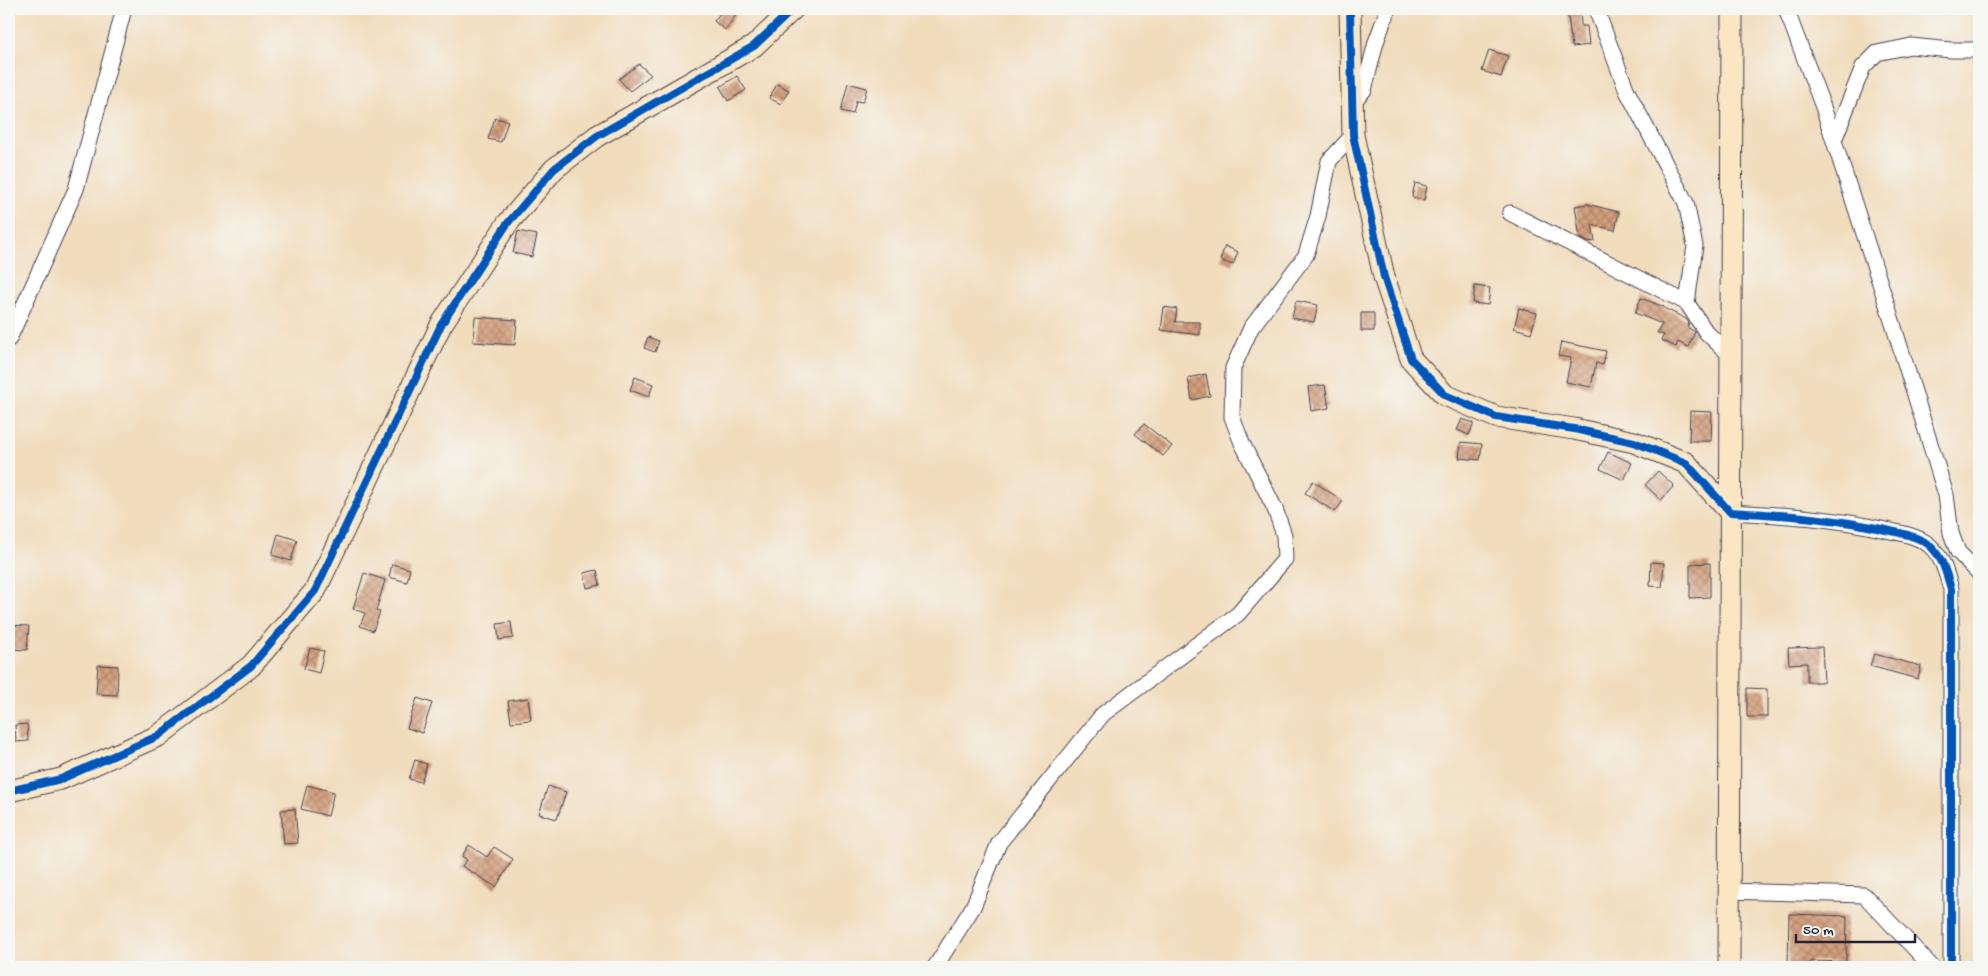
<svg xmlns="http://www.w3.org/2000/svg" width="1988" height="976" font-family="'Gochi Hand',sans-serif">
	<defs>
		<pattern id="building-cross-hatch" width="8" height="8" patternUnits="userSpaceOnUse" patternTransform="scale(1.25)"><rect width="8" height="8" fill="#d39f7c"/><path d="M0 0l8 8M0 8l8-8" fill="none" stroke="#ab8167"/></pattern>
	</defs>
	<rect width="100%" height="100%" fill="#f6f6f2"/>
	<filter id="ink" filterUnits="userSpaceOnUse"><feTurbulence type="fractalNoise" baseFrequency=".02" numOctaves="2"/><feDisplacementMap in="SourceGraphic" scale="10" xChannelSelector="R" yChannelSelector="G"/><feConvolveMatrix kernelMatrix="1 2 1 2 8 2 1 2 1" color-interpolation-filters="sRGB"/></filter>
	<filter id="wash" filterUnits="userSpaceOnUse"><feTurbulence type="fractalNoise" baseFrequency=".0096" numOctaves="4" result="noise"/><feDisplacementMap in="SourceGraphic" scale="20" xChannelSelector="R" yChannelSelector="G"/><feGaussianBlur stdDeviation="1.12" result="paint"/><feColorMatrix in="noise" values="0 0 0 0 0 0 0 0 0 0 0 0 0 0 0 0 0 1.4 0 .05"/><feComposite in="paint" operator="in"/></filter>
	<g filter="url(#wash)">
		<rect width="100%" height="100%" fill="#f1dcbc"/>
		<g id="blocks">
			<path fill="url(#building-cross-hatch)" d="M723,9H726L736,15L725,30L714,21Z
				M1567,9H1580L1581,26H1587L1589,45L1572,47Z
				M1489,50L1508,56L1501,77L1482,71Z
				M639,64L651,75L630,91L619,79Z
				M737,76L746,90L728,101L720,87Z
				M848,83L867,88L863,102L856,101L853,114L841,111Z
				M777,84L789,90L781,104L769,98Z
				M495,118L508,121L501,142L488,139Z
				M1415,183L1427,186L1424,200L1412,197Z
				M1587,204L1619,212L1615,230L1592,225L1595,241L1588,242L1580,238L1575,206Z
				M518,231L537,235L532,257L513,253Z
				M1225,246L1238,252L1233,265L1220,260Z
				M1475,286L1490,288L1488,305L1473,303Z
				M1641,298L1664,307V308L1686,319L1689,323L1687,327L1695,332L1688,347L1678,342L1676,347L1661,340L1664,335L1657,333L1662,324L1635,313Z
				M1296,301L1318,305L1314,322L1292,318Z
				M1164,307L1177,309L1175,322H1200V335L1161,330Z
				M1519,308L1537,313L1531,333L1514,328Z
				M1361,313H1374V331H1361Z
				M475,317L517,320L515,345L473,342Z
				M648,337L659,341L655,352L644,348Z
				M1561,342L1606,351L1603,365L1596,363L1591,387L1566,382L1571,358L1558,356Z
				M1206,374L1210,396L1192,400L1188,378Z
				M635,377L653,384L649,397L630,390Z
				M1325,385L1329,408L1311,411L1308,387Z
				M1690,411L1712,412L1711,441H1689Z
				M1462,419L1474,423L1469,435L1457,430Z
				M1144,424L1172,446L1163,456L1135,434Z
				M1461,442L1482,444L1480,460L1459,458Z
				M1608,452L1632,463L1624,480L1600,469Z
				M1658,471L1674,486L1661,500L1645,485Z
				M1313,481L1343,501L1335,512L1305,493Z
				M278,534L297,540L291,561L272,555Z
				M1651,562L1664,563L1662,587L1650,586Z
				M1710,563V597L1690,598V564Z
				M392,564L410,569L407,582L389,577Z
				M597,570L600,585L587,588L584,573Z
				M364,573L385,580L376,611L380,612L373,631L360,626L365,613L353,609Z
				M511,622L513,638L499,640L497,624Z
				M9,625L29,626L27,650L9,649Z
				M1822,647L1824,682H1807V663L1789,664L1788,648Z
				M310,648L324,651L319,673L304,669Z
				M1874,654L1921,666L1918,679L1870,666Z
				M98,665L118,666L117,695L96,694Z
				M1747,688L1767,689V717H1747Z
				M417,698L432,703L422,733L407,728Z
				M528,698L531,720L511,722L508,701Z
				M27,724L28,741L16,742L15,725Z
				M415,760L427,764L421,782L409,779Z
				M307,785L334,792L328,816L301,809Z
				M548,786L566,792L557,819L539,814Z
				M295,809L298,843L284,844L281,810Z
				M469,845L487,857L494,847L513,859L496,887L462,866L467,860L462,856Z
				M1789,914L1847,916L1846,962L1810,961V966L1788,965Z"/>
		</g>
	</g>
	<g filter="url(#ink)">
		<use href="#blocks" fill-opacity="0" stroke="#413e4e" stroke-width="1"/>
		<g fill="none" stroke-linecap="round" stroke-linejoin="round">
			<g stroke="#413e4e" stroke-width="17">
				<path id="street" d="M1596,9L1627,91L1686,203L1695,246L1687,303L1706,332L1731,356
					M1786,9L1823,107L1889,311L1946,495L1951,533L1958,552L1979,573
					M1351,104L1364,90L1376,42L1388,9
					M1834,140L1863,67L1877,53L1911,46L1951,50H1979
					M1510,213L1687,303
					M9,339L76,189L124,9
					M1730,512C1783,515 1835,518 1886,530C1900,533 1918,536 1929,545C1943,557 1946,573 1951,589V967
					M1728,891L1864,895L1932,967
					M935,967L973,907L999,843L1103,714L1238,614L1285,559L1284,535L1275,509L1242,443L1232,417L1233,368L1251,328L1306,255L1318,216L1329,161L1353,135"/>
			</g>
			<g stroke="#413e4e" stroke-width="23">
				<path id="secondary" d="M1350,9L1353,135L1384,277L1411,359L1445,395L1496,417L1574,429L1634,442L1686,463L1730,512
					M9,791L61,779L158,736L251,666L315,591L441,325L507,224L554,169L597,136L754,46L793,9
					M1729,967L1732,9"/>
			</g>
			<use href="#street" stroke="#fff" stroke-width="15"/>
			<use href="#secondary" stroke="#fbe6c4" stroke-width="21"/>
			<g stroke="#f6f6f2" stroke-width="11">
				<path id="cycleway" d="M1350,9L1353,135L1384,277L1411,359L1445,395L1496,417L1574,429L1634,442L1686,463L1730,512C1783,515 1835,518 1886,530C1900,533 1918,536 1929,545C1943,557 1946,573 1951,589V967
					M9,791L61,779L158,736L251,666L315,591L441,325L507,224L554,169L597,136L754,46L793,9"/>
			</g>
			<use href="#cycleway" stroke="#0057b8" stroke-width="8"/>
		</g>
	</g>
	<rect width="1988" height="976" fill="none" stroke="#f6f6f2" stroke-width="30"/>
	<path d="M1796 934v8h119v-8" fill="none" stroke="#22223b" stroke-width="2.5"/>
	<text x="1803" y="934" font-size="15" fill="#22223b" stroke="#f6f6f2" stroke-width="4" paint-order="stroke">50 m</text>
</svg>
